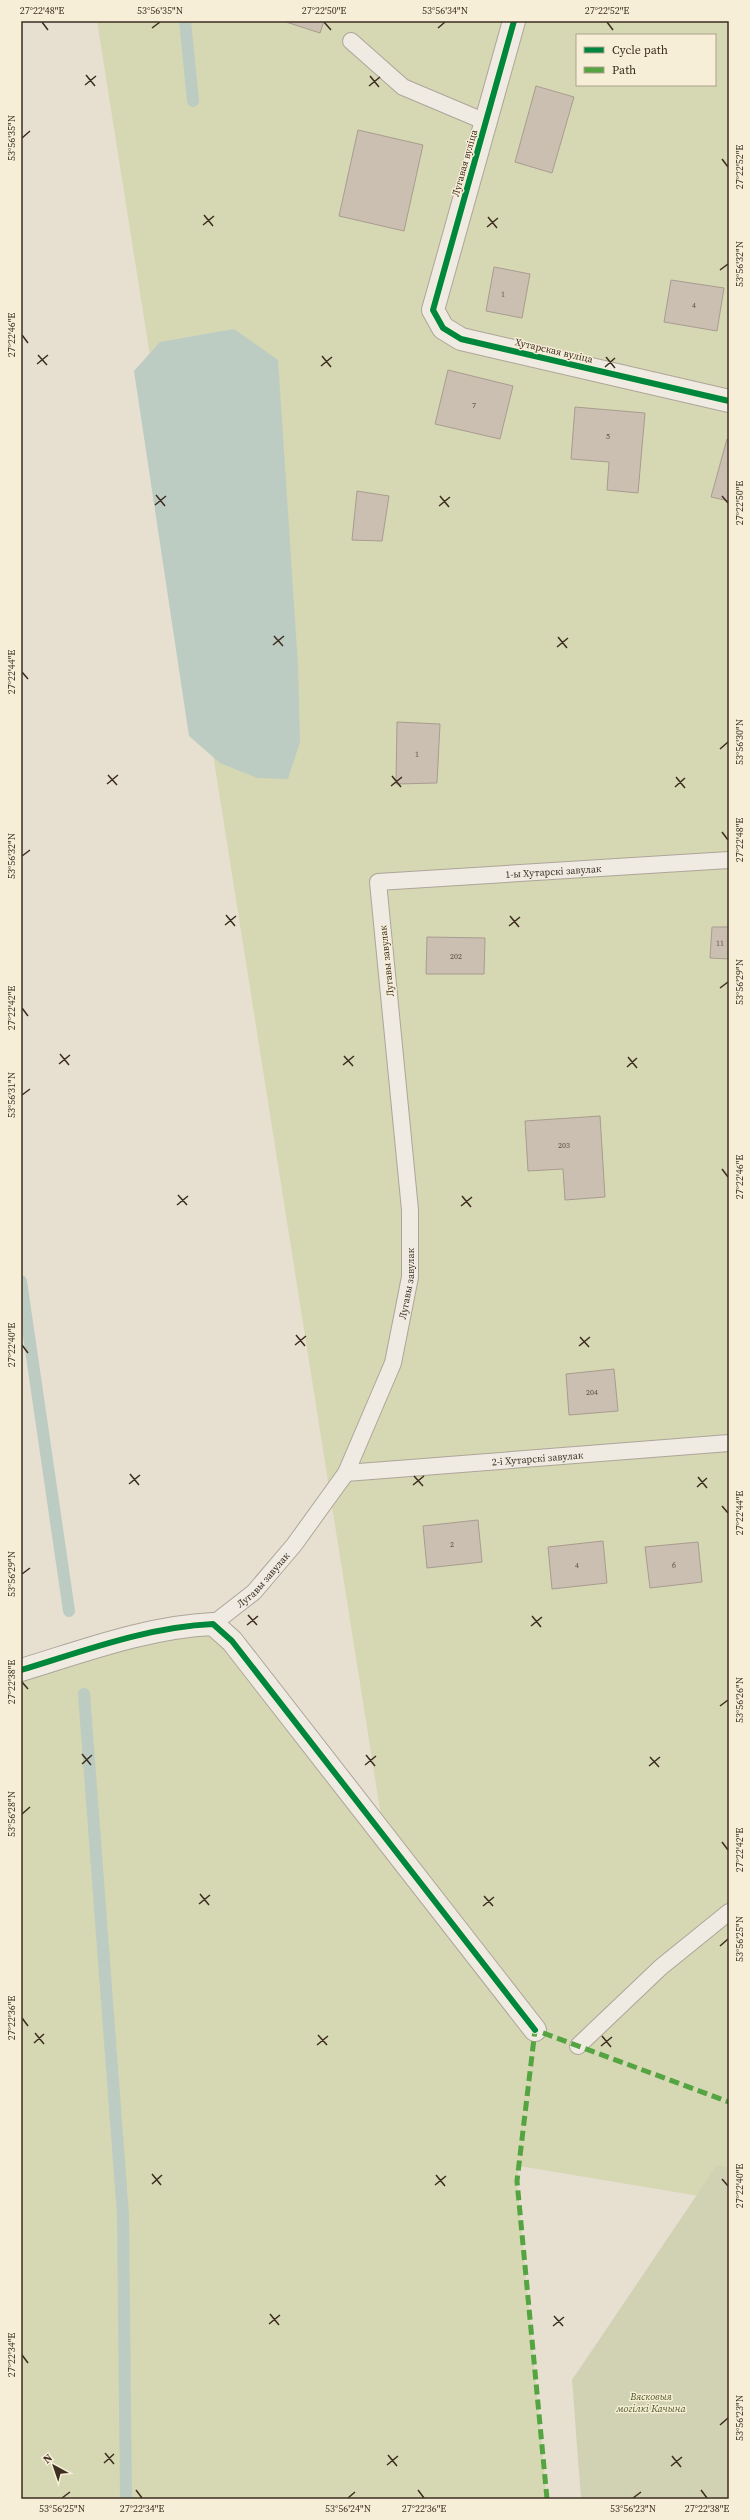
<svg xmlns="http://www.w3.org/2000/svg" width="750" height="2520" font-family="'Source Serif 4',serif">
	<rect width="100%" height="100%" fill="#e7e0d1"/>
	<path fill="#d6d7b3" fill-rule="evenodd" d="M97,21H729V2201L519,2166L517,2181L547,2499H21V1670L213,1624L384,1835ZM577,35H715V85H577Z"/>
	<path fill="#d1d1b3" d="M717,2165L729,2167V2499H581L572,2380Z"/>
	<path fill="#bcccc2" d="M234,329L278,360L298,665L300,742L288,779L257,778L220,763L189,736L134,371L160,342Z"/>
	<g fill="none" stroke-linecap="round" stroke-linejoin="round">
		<path stroke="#bcccc2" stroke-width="12" d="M185,21L193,101
			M21,1281L69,1611
			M84,1694L123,2215L126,2499"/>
	</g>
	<path fill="#cbbfb2" stroke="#a89c90" d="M283,21H324L320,33Z
		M536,86L574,97L552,173L515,162Z
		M358,130L423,145L404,231L339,216Z
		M494,267L530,274L522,318L486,311Z
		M671,280L724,288L717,331L664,322Z
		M448,370L513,386L500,439L435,424Z
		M575,407L645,413L638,493L607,490L609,462L571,459Z
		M727,439L729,440V501L711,497Z
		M357,491L389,496L382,541L352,540Z
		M397,722L440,724L437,783L396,784Z
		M712,927H729V959L710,958Z
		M427,937L485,938L484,974H426Z
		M600,1116L605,1197L565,1200L563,1169L528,1171L525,1121Z
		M614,1369L618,1411L569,1415L566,1374Z
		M478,1520L482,1562L427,1568L423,1526Z
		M603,1541L607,1583L552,1589L548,1547Z
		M698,1542L702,1582L650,1588L645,1547Z"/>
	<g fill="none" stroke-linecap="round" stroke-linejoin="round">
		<g stroke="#ada599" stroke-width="18">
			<g id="service">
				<path d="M351,41L403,87L486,122"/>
				<path id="s1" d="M346,1473L729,1443"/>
				<path id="s2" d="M213,1624L254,1592L294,1545L346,1473L393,1363L410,1277V1210L378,882L729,860"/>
				<path d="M578,2046L661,1967L729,1912"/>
			</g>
		</g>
		<g stroke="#ada599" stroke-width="24">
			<path id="minor" d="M514,21L433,310L443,328L461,339L729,401
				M21,1670C84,1651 147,1627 213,1624L232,1641L535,2030"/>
		</g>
		<use href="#service" stroke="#efebe3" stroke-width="16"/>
		<use href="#minor" stroke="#efebe3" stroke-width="22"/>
		<path stroke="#54a441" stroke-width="5" stroke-dasharray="10 5" stroke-linecap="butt" d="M547,2499L517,2181L535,2030L729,2102"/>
		<g stroke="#f7eed8" stroke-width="8">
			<path id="cycleway" d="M514,21L433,310L443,328L461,339L729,401
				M21,1670C84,1651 147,1627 213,1624L232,1641L535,2030"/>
		</g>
		<use href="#cycleway" stroke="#00873e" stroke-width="6"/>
	</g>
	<path fill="none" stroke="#3d2e20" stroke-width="1.5" d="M42,22L48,30M324,22L331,30M607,22L613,30M152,28L160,22M438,28L445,22M86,75L95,86M370,76L379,87M85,85L96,76M369,86L380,77M22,138L30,131M722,159L728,167M204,215L213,226M488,217L497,228M203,225L214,216M487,227L498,218M720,270L728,264M22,335L28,343M38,355L47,365M322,356L331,367M606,357L615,368M37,364L48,355M321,366L332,357M605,367L615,358M156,495L165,506M440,496L449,507M722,496L728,503M155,505L166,496M439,506L450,497M274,636L283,646M558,637L567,648M273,645L284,636M557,647L568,638M22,672L28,679M720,749L728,742M108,775L117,785M392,776L401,787M676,777L685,788M107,784L118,775M391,786L402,777M675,787L685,778M722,832L728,840M22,856L30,850M226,915L235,926M510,916L519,927M225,925L236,916M509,926L520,917M720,988L728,982M22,1008L28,1016M60,1054L69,1065M344,1056L353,1066M628,1057L637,1068M59,1064L70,1055M343,1065L354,1056M627,1067L637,1058M22,1095L30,1089M722,1169L728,1177M178,1195L187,1205M462,1196L471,1207M177,1205L188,1196M461,1206L472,1197M296,1335L305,1346M580,1337L589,1347M22,1345L28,1353M295,1345L306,1336M579,1346L590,1337M130,1474L139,1485M414,1476L423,1486M698,1477L707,1488M129,1484L140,1475M413,1485L424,1476M697,1487L707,1478M722,1506L728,1513M22,1574L30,1568M248,1615L257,1625M532,1616L541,1627M247,1625L258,1616M531,1626L542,1617M22,1682L28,1689M720,1706L728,1700M82,1754L91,1765M366,1755L375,1766M650,1757L659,1767M82,1764L92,1755M365,1765L376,1756M649,1766L660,1757M22,1814L30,1807M722,1842L728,1850M200,1894L209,1905M484,1896L493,1906M199,1904L210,1895M483,1906L494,1897M720,1946L728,1939M22,2018L28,2026M35,2033L44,2044M318,2035L327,2045M602,2036L611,2047M34,2043L44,2034M317,2045L328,2036M601,2046L612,2037M152,2174L161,2185M436,2175L445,2186M722,2179L728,2186M152,2184L162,2175M435,2185L446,2176M270,2314L279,2325M554,2316L563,2326M269,2324L280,2315M553,2326L564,2317M22,2355L28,2363M720,2425L728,2418M105,2453L114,2464M388,2455L397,2466M672,2456L681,2467M104,2463L114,2454M387,2465L398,2456M671,2466L682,2457M136,2490L142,2498M418,2490L424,2498M701,2490L707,2498M62,2498L70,2492M348,2498L355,2492M633,2498L641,2492"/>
	<g text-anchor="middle" stroke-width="3" stroke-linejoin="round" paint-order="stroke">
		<g font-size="8" fill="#605244">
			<text x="503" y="297">1</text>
			<text x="694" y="308">4</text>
			<text x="474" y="408">7</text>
			<text x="608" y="439">5</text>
			<text x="417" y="757">1</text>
			<text x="720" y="946">11</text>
			<text x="456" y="959">202</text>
			<text x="564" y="1148">203</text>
			<text x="592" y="1395">204</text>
			<text x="452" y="1547">2</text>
			<text x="577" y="1568">4</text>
			<text x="674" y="1568">6</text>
		</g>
		<g font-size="10" fill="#3d2e20" stroke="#f7eed8">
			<text transform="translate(464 163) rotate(-74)" y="4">Лугавая вуліца</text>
			<text transform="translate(554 350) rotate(13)" y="4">Хутарская вуліца</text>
			<text dy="4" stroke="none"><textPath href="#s2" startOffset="982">1-ы Хутарскі завулак</textPath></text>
			<text transform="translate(386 961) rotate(-96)" y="4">Лугавы завулак</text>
			<text dy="4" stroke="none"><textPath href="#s2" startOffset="403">Лугавы завулак</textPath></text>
			<text dy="4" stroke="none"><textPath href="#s1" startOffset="192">2-і Хутарскі завулак</textPath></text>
			<text dy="4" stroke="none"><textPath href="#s2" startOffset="67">Лугавы завулак</textPath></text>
		</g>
		<g font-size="10" font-style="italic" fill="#4d5a26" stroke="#f7eed8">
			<text x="651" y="2400">Вясковыя<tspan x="651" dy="12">могілкі Качына</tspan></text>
		</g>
	</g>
	<rect width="750" height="2520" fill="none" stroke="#f7eed8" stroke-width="44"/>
	<rect x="576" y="34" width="140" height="52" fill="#f7eed8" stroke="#ada18e"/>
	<rect x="584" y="47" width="20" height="6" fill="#00873e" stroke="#ada18e"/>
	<text x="612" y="54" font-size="12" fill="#3d2e20">Cycle path</text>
	<rect x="584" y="67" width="20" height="6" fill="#54a441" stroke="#ada18e"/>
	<text x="612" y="74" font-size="12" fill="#3d2e20">Path</text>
	<g transform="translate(54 2466) rotate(320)" stroke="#f7eed8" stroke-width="3" paint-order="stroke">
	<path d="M0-3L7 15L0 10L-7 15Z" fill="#3d2e20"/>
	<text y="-6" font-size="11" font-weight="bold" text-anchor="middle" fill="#3d2e20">N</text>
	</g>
	<rect x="22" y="22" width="706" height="2476" fill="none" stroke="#3d2e20" stroke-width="1.5"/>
	<g font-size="10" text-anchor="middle" fill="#3d2e20">
		<text x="42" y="14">27°22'48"E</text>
		<text x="160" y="14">53°56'35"N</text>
		<text x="324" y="14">27°22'50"E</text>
		<text x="445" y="14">53°56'34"N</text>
		<text x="607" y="14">27°22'52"E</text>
		<text transform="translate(11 138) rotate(-90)" y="4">53°56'35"N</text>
		<text transform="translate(739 167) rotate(-90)" y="4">27°22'52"E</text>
		<text transform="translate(739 264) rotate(-90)" y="4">53°56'32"N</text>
		<text transform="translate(11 335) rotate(-90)" y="4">27°22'46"E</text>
		<text transform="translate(739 503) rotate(-90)" y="4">27°22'50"E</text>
		<text transform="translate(11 672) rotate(-90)" y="4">27°22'44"E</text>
		<text transform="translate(739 742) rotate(-90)" y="4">53°56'30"N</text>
		<text transform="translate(739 840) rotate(-90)" y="4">27°22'48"E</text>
		<text transform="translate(11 856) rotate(-90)" y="4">53°56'32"N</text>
		<text transform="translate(739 982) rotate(-90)" y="4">53°56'29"N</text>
		<text transform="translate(11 1008) rotate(-90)" y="4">27°22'42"E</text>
		<text transform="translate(11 1095) rotate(-90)" y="4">53°56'31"N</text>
		<text transform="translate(739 1177) rotate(-90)" y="4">27°22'46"E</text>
		<text transform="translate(11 1345) rotate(-90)" y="4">27°22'40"E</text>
		<text transform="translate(739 1513) rotate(-90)" y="4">27°22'44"E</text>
		<text transform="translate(11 1574) rotate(-90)" y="4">53°56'29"N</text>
		<text transform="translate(11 1682) rotate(-90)" y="4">27°22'38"E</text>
		<text transform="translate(739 1700) rotate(-90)" y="4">53°56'26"N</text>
		<text transform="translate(11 1814) rotate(-90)" y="4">53°56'28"N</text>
		<text transform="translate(739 1850) rotate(-90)" y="4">27°22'42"E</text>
		<text transform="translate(739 1939) rotate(-90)" y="4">53°56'25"N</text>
		<text transform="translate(11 2018) rotate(-90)" y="4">27°22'36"E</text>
		<text transform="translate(739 2186) rotate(-90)" y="4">27°22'40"E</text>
		<text transform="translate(11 2355) rotate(-90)" y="4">27°22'34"E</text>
		<text transform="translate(739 2418) rotate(-90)" y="4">53°56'23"N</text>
		<text x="62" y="2512">53°56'25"N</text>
		<text x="142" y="2512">27°22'34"E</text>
		<text x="348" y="2512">53°56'24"N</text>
		<text x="424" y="2512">27°22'36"E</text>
		<text x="633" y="2512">53°56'23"N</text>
		<text x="707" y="2512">27°22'38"E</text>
	</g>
</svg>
